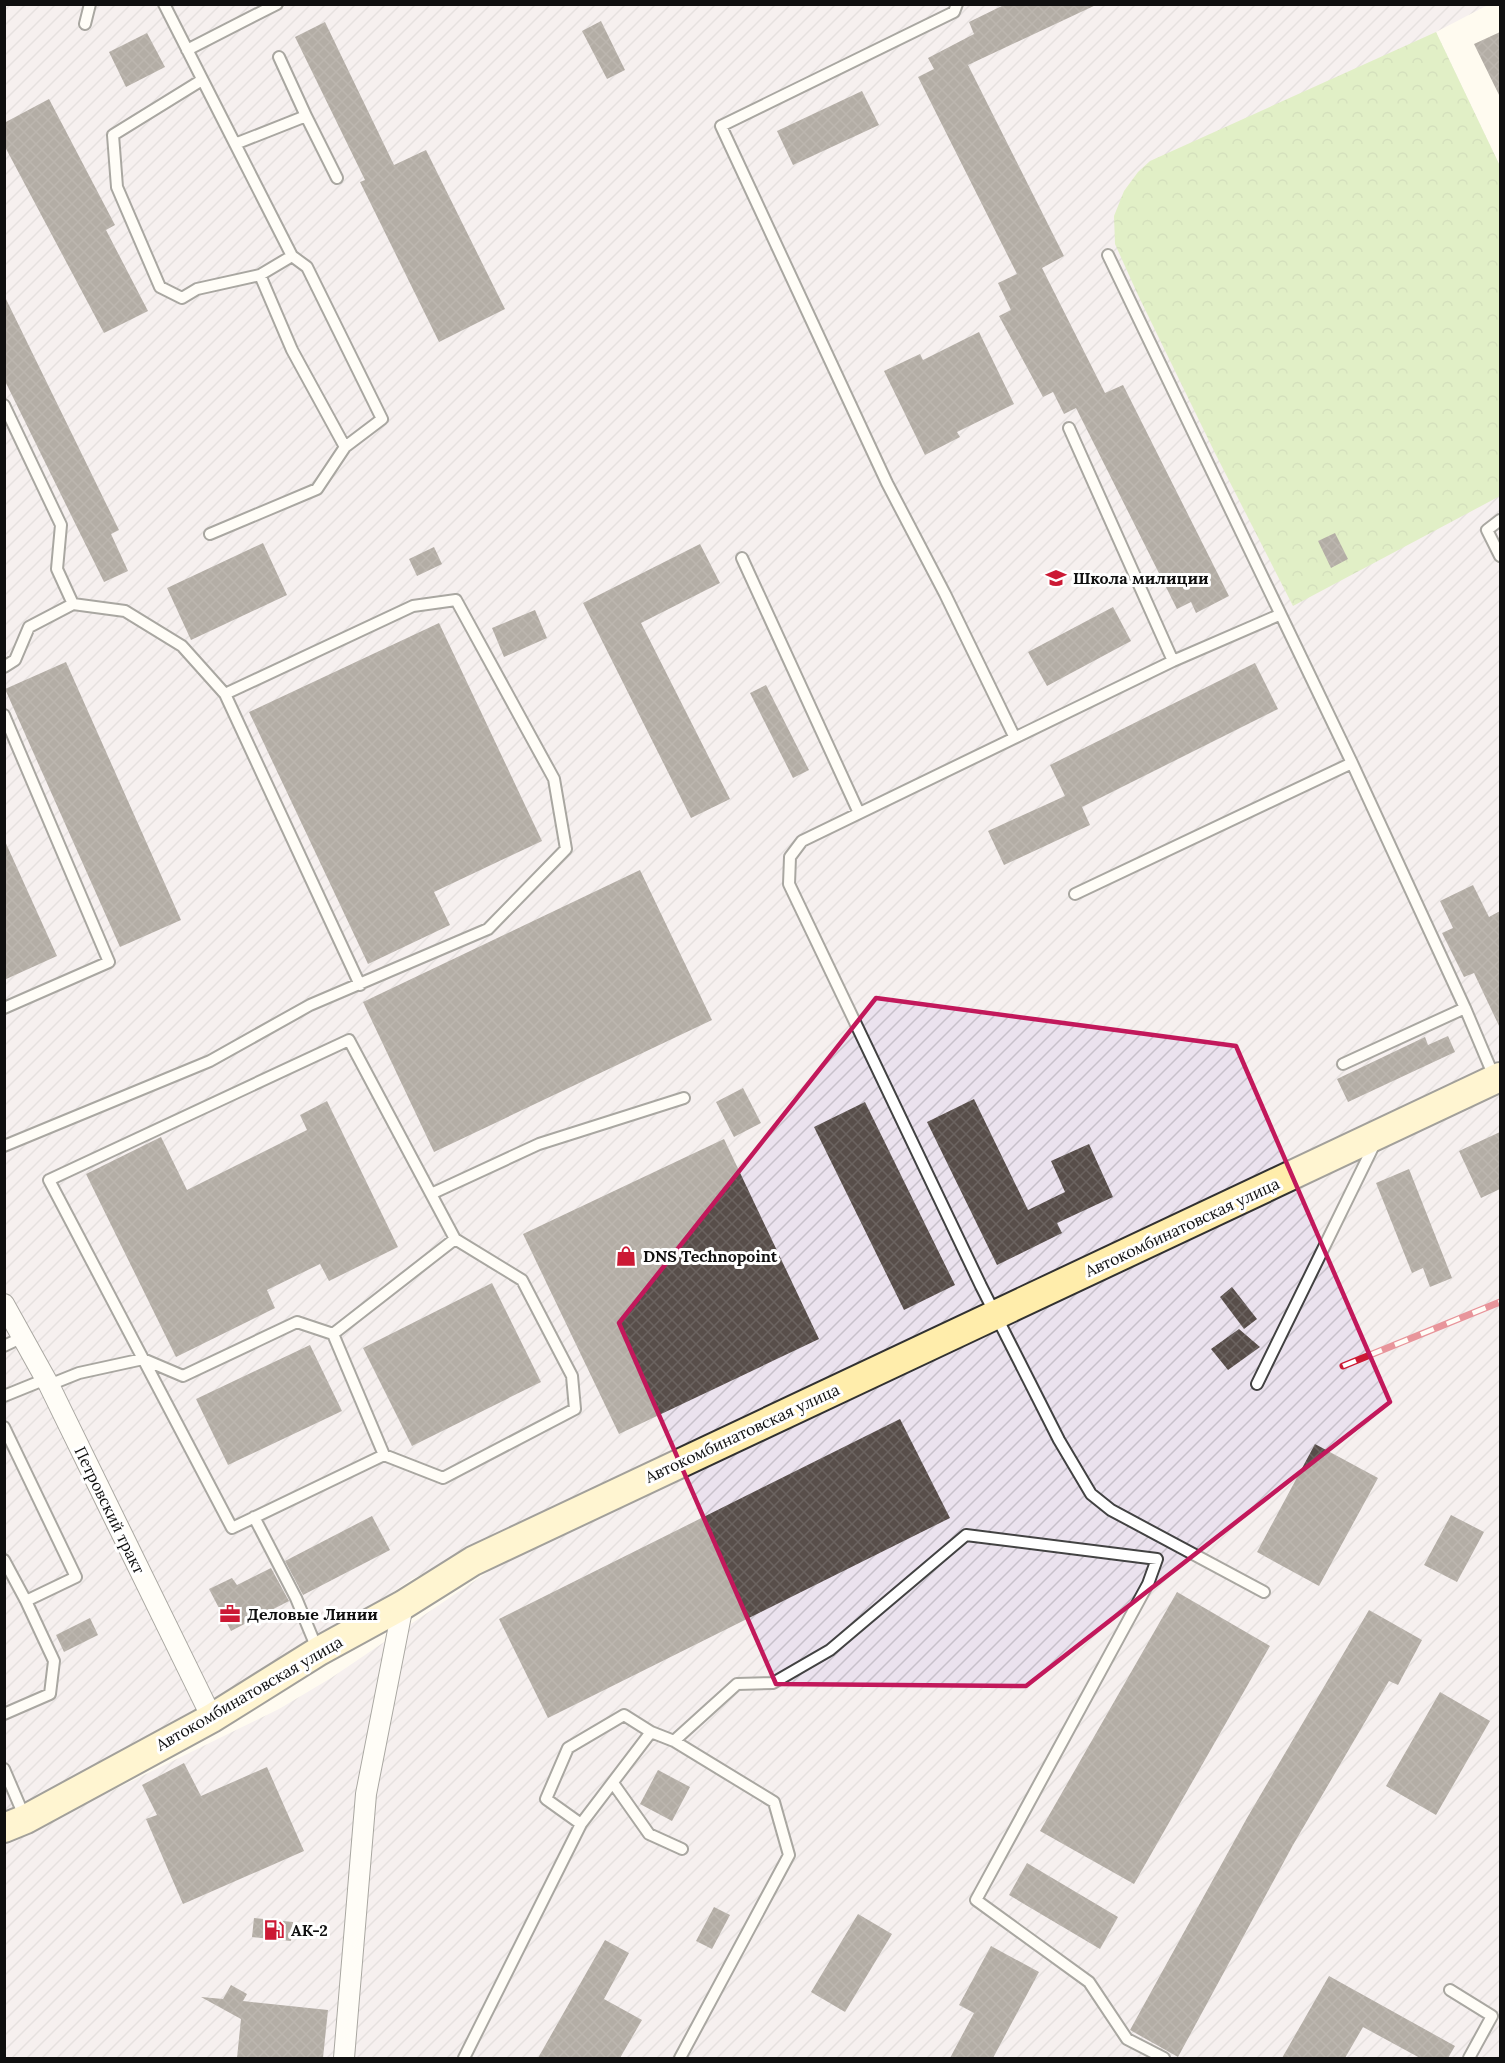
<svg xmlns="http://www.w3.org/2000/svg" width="1505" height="2063" font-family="Lora,serif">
	<defs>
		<pattern id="industrial-furrows" width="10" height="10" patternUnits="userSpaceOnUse" patternTransform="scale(1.5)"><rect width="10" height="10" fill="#ebe2ee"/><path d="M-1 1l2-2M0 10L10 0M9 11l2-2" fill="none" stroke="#c8c1cb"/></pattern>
		<pattern id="forest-crowns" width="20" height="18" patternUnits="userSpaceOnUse" patternTransform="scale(1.5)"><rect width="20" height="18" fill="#bde093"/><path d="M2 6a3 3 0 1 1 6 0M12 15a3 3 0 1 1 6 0" fill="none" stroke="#a1bf7e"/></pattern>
		<pattern id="building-cross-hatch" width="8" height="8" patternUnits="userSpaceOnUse" patternTransform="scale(1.5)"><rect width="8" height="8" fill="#584e4a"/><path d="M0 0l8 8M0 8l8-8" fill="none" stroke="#6b6360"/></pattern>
	</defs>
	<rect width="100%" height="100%" fill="#fffbf0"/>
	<path fill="url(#industrial-furrows)" d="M4,5H1488L1436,32L1500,166V1066L613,1482L412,1579L355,1618L262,1689L5,1814Z
		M1500,1093V2058H5V1843L279,1709L331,1678L498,1565L625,1503L860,1396L1099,1280Z"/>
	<path fill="url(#forest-crowns)" d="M1436,32L1500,166V496L1293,606L1215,453L1138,295L1115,244L1114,216L1124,191L1138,172L1150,161Z"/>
	<path fill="url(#building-cross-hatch)" d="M1006,4H1098L968,65L1064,256L1042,268L1105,393L1123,385L1229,596L1196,613L1191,602L1177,609L1076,408L1064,414L1053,392L1043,397L999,316L1011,310L998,283L1017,274L918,77L934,69L928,58L974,34L969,22Z
		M601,21L625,70L607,79L582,31Z
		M325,22L394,165L426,150L505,309L439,342L360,182L365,180L295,37Z
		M1500,32V97L1474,44Z
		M147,33L165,67L126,87L109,52Z
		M862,91L879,125L793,165L777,131Z
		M49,99L115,225L106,230L148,311L104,333L4,145V123Z
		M4,295L119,530L111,534L128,571L104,582L4,379Z
		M979,332L1014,404L957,432L960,437L925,455L884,371L920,354L923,360Z
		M1335,533L1348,559L1331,568L1318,541Z
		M263,543L287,595L191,640L167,588Z
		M700,544L720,583L641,623L730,799L691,818L583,603Z
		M434,547L442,564L417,576L409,559Z
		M1113,607L1131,641L1047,686L1028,652Z
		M535,610L547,638L504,657L492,628Z
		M439,623L542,841L434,892L450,925L368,964L249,712Z
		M66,662L181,920L120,947L5,689Z
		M1255,663L1278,709L1082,807L1090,825L1004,865L988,831L1065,796L1050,765Z
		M766,685L809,770L793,778L750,693Z
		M4,839L57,956L4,980Z
		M640,870L712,1020L434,1152L363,1002Z
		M1473,885L1489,917L1500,911V1028L1474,973L1464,977L1442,933L1453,928L1440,901Z
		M1448,1036L1455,1052L1348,1102L1337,1079L1425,1037L1428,1045Z
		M743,1088L761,1123L734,1137L716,1102Z
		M974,1099L1028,1210L1065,1192L1051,1161L1089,1144L1113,1197L1057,1223L1062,1233L997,1265L927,1122Z
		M327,1101L398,1247L329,1281L320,1264L267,1290L275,1308L176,1357L86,1174L161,1137L187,1190L307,1130L300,1115Z
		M865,1102L955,1285L904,1310L814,1127Z
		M1500,1132V1189L1481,1198L1459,1151Z
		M724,1139L819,1339L619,1434L523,1234Z
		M1409,1169L1452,1278L1430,1287L1423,1268L1412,1273L1376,1183Z
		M492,1283L541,1382L412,1446L363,1348Z
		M1232,1287L1257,1319L1244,1329L1220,1297Z
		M1239,1329L1260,1347L1228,1370L1211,1349Z
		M310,1345L342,1411L228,1465L196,1399Z
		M900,1419L950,1518L548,1718L499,1619Z
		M1315,1444L1378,1478L1319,1586L1257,1552Z
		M1451,1515L1484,1532L1457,1582L1424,1565Z
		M372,1516L390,1550L303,1595L285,1561Z
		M271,1568L289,1601L231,1631L209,1589L232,1578L237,1585Z
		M1177,1592L1270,1646L1134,1884L1040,1831Z
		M1369,1610L1422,1640L1398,1685L1389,1681L1293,1845L1178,2057L1130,2030L1247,1818Z
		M90,1618L98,1635L64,1652L56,1635Z
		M1440,1692L1490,1721L1436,1815L1386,1786Z
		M184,1763L201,1796L267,1767L304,1851L183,1904L146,1819L157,1815L142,1785Z
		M658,1770L690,1787L672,1821L640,1804Z
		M1027,1863L1118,1917L1100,1949L1009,1895Z
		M714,1907L730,1915L712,1949L696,1941Z
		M858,1914L892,1934L845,2012L811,1992Z
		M254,1918L293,1922L291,1941L252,1937Z
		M605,1940L629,1953L604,1999L642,2020L620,2058H538Z
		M991,1946L1039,1972L993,2058H950L974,2013L959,2005Z
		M1329,1976L1455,2046L1448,2058H1420L1363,2027L1345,2058H1282Z
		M231,1985L247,1994L243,2001L328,2010L323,2058H237L241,2019L201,1997L223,1999Z"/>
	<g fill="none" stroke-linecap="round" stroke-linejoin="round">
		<g stroke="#424242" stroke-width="14">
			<path id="lane" d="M164,4C207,88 249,172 292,256L260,275L197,289L182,298L160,287L117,187L113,135L202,80
				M957,4L954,12L721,126L887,483L945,594L1014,736
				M85,24L90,4
				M187,50L277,4
				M306,116L337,178
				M235,144L306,116L279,57
				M1108,255L1352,763L1465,1008L1495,1079
				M292,256L307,267L382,419L345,447
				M4,405L61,525L57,569L73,604
				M1069,428L1173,661
				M1500,520L1487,530L1500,556
				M210,534L317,489L345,447L292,350L260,275
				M742,558L859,813
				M4,667L15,660L29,627L73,604L125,611L182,646L225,694
				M4,715L109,962L4,1008
				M1075,894L1352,763
				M349,1040L455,1239L522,1280L572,1376L575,1409L443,1478L384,1455L232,1528L49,1180Z
				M1343,1064L1465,1008
				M4,1146L210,1061L310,1005L488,929L566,849L554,779L456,600L413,606L225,694L360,985
				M431,1194L539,1144L684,1098
				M333,1334L384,1455
				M4,1346L23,1337
				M1257,1384L1376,1141
				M49,1385L79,1373L143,1359L183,1376L297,1322L333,1334L455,1239
				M4,1396L46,1379
				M4,1427L76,1577L26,1601L4,1560
				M254,1517L296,1598L318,1651
				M1264,1592L1111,1510L1091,1494L1059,1440L981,1286L789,884L790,857L802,841L1173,661L1279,615
				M4,1714L50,1694L54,1661L26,1601
				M651,1732L581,1824L546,1799L568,1748L624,1715L651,1732L674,1741L737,1684L773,1683L830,1650L966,1535L1157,1559L1148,1584L976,1900L1089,1982L1127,2039L1164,2058
				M674,1741L774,1802L789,1855L680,2058
				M4,1769L25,1818
				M613,1783L649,1834L682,1849
				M1450,1990L1492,2016L1469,2058
				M464,2058L581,1824"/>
		</g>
		<g stroke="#424242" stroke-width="22">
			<path id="street" d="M4,1304L49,1385L212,1718
				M344,2058L366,1794L403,1605"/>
		</g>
		<g stroke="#313131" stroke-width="32">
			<path id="secondary" d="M4,1828L26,1819L212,1718L319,1651L403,1605L473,1561L1500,1077"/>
		</g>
		<use href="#lane" stroke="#fff" stroke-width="10"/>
		<use href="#street" stroke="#fff" stroke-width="20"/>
		<use href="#secondary" stroke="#ffedab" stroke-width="28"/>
		<g stroke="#cc1934" stroke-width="7">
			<path id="rail" d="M1343,1366L1500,1302"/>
		</g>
		<use href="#rail" stroke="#fff" stroke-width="4.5" stroke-dasharray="14" stroke-linecap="butt"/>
	</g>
	<path d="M0 0H1505V2063H0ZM876,998L1236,1046L1390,1402L1026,1686L776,1684L619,1323Z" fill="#fffbf0" fill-opacity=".55" fill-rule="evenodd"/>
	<path fill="none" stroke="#c2185b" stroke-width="4.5" stroke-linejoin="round" d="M876,998L1236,1046L1390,1402L1026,1686L776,1684L619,1323Z"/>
	<defs>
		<g id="university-bare" transform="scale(1.62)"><path d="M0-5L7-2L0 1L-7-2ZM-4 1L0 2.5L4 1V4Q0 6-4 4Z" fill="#cc1934" stroke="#fff" stroke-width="2.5" paint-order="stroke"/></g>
		<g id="shop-bare" transform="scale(1.62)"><path d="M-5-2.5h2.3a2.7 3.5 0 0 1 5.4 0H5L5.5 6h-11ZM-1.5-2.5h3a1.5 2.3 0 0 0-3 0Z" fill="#cc1934" stroke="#fff" stroke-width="2.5" paint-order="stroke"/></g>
		<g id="office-bare" transform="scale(1.62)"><path d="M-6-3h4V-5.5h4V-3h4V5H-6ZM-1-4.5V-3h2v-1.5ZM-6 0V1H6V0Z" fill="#cc1934" stroke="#fff" stroke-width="2.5" paint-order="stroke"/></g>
		<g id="fuel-bare" transform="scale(1.62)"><path d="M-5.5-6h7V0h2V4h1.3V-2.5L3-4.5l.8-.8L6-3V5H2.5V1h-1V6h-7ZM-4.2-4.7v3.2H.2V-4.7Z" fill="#cc1934" stroke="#fff" stroke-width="2.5" paint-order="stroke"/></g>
	</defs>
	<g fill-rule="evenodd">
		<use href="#university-bare" x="1056" y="578"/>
		<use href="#shop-bare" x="626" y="1256"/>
		<use href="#office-bare" x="230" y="1614"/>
		<use href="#fuel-bare" x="274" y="1930"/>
	</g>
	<g text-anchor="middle" stroke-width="6" stroke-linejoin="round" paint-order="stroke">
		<g font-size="16" font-weight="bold" fill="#0f0f0f" stroke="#fff" text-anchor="start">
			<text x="1073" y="584">Школа милиции</text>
			<text x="643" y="1262">DNS Technopoint</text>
			<text x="247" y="1620">Деловые Линии</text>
			<text x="291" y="1936">АК-2</text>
		</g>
		<g font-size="16" fill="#0f0f0f" stroke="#fff">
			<text transform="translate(1182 1227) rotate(-25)" y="6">Автокомбинатовская улица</text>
			<text transform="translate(742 1433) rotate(-25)" y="6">Автокомбинатовская улица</text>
			<text transform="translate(110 1510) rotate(64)" y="6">Петровский тракт</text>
			<text transform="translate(249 1693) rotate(-30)" y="6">Автокомбинатовская улица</text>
		</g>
	</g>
	<rect width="1505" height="2063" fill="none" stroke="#0f0f0f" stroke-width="12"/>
</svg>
